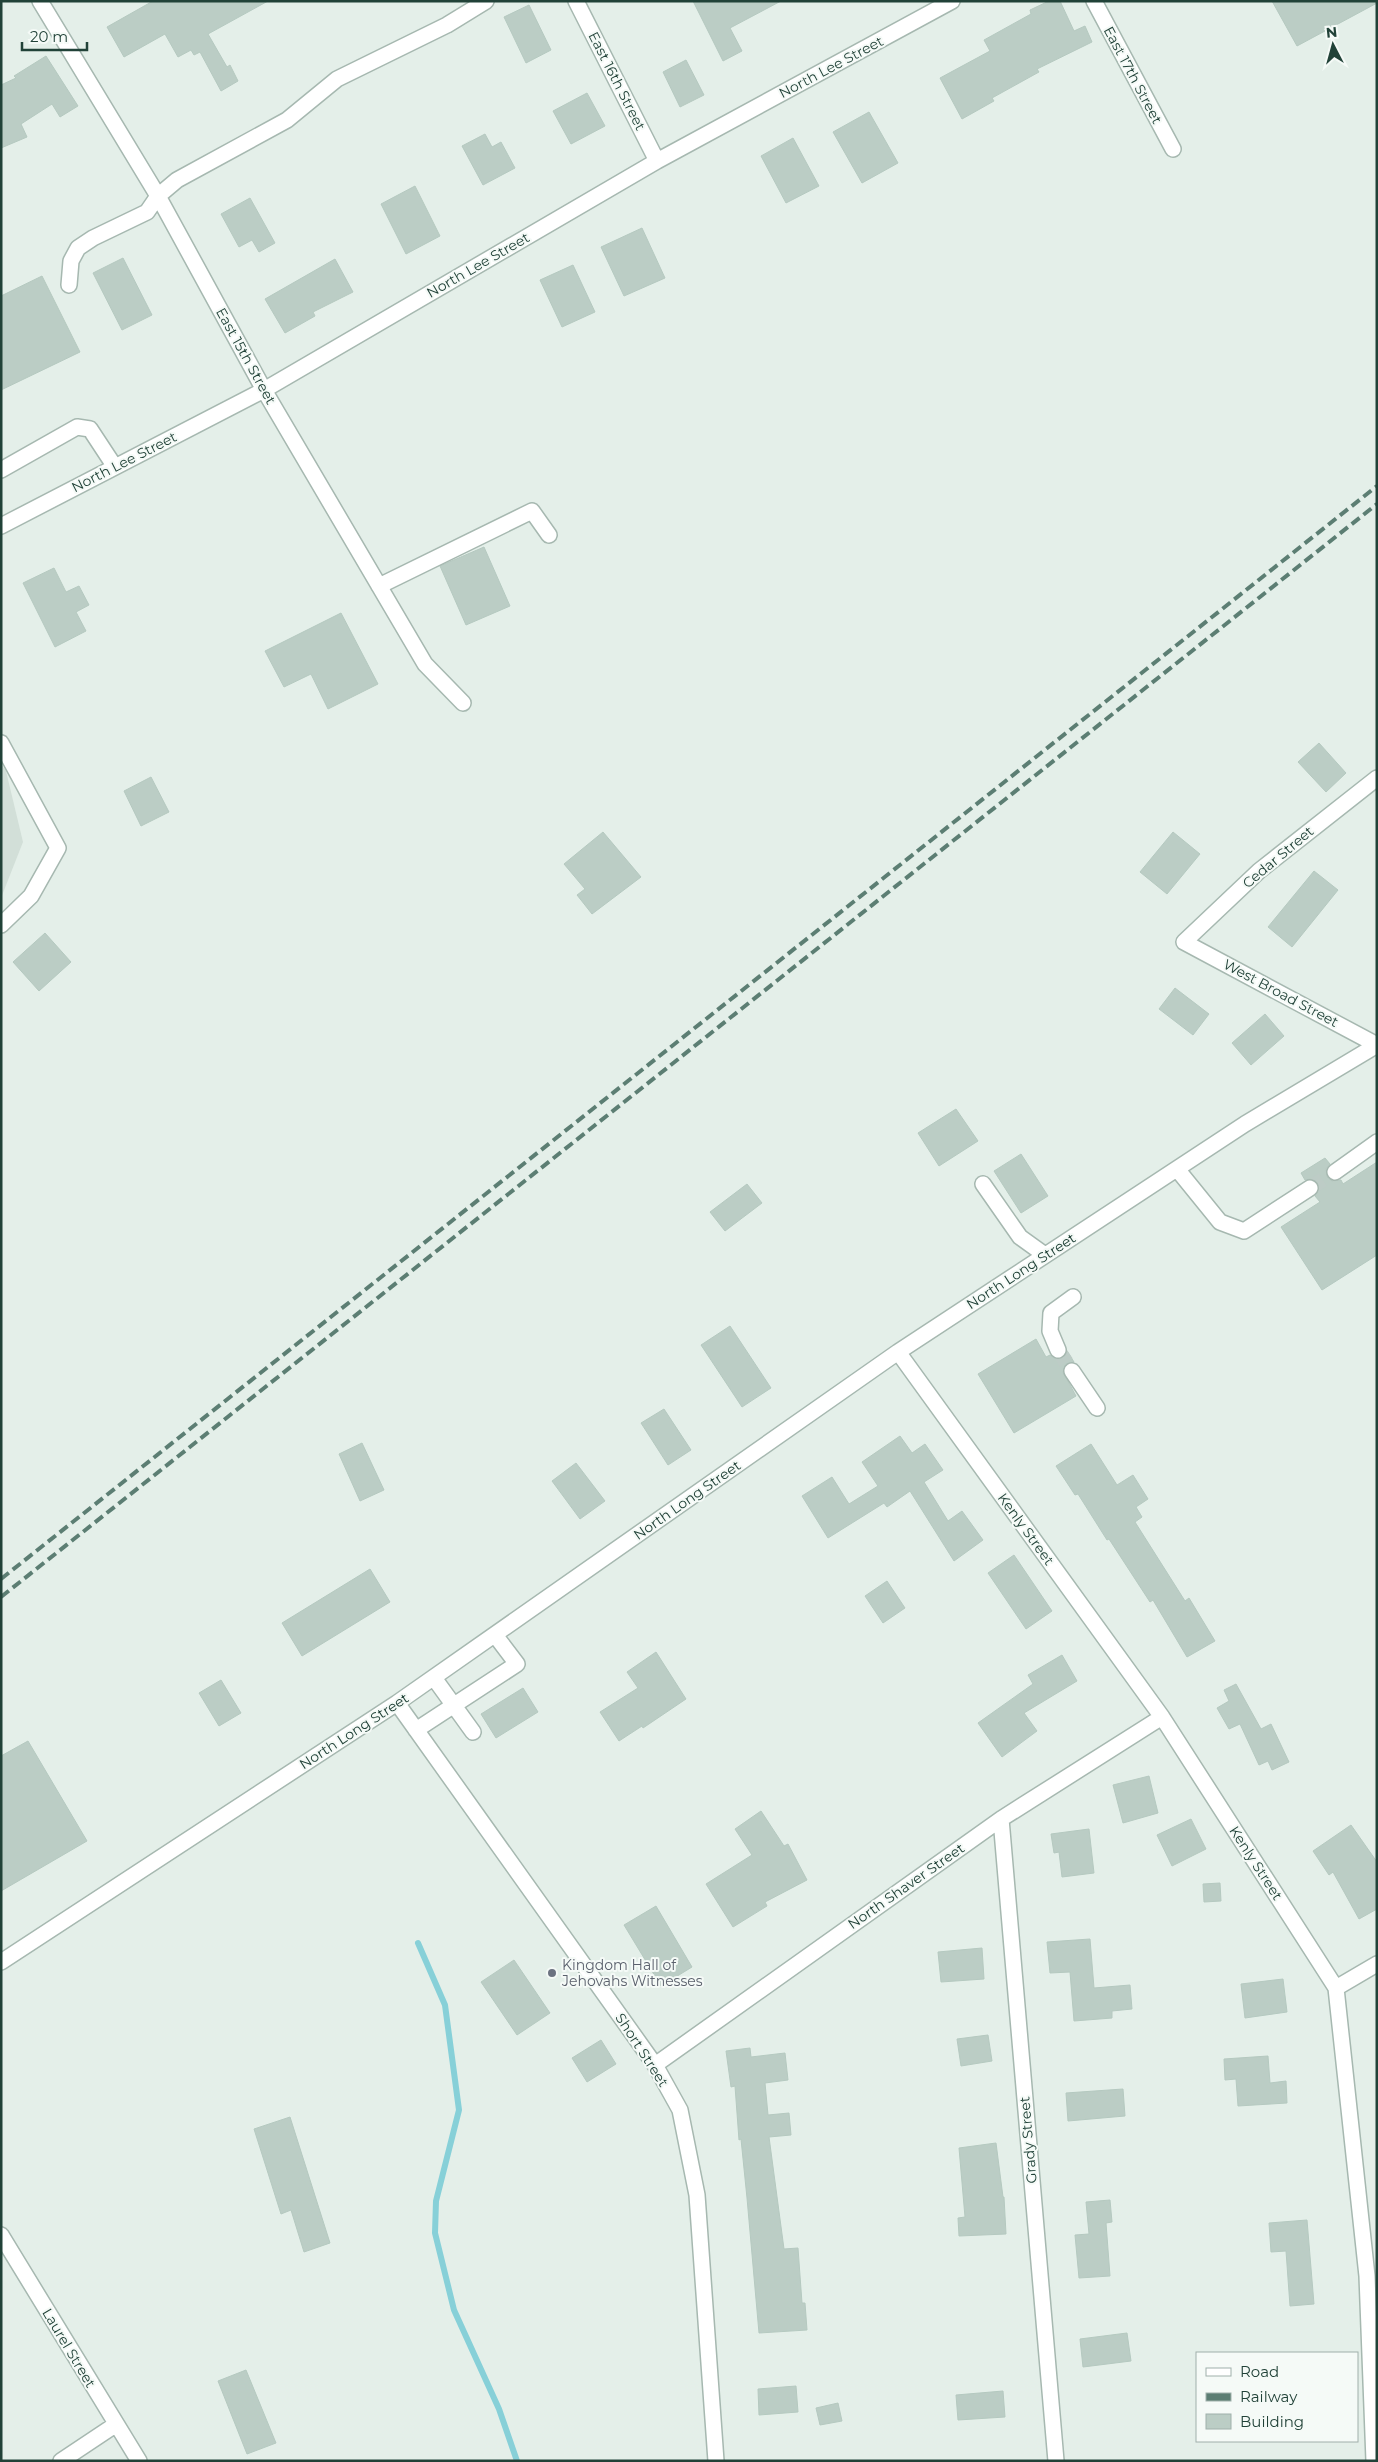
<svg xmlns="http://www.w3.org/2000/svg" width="1378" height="2462" font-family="Montserrat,sans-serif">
	<rect width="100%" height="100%" fill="#e4efe9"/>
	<path fill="#d2dfd8" d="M1,764L6,771L23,842L1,898Z"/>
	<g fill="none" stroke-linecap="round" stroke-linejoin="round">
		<path stroke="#87d0d8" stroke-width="6" d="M418,1943L445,2005L459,2110L436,2201L435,2233L454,2310L499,2409L517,2461"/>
	</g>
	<path fill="#bbcdc5" stroke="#b5c9c0" d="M153,1H268L208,34L227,67L230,65L238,81L221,91L200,52L194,55L191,50L178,57L165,34L124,57L107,27Z
		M693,1H781L730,28L742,51L723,61Z
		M1049,1H1060L1074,31L1085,26L1092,42L1037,69L1039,72L992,98L994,101L962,119L940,78L990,51L984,40L1031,14L1030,10Z
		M1272,1H1377V3L1297,46Z
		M529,5L551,50L526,63L504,17Z
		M46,56L78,106L60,117L52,104L21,124L27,137L1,148V85L16,78L14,76Z
		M686,60L704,95L680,107L663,72Z
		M587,93L605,126L571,144L553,111Z
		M869,112L898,163L862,183L833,132Z
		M485,134L492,147L501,142L515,168L483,185L462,146Z
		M793,138L819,186L786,203L761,156Z
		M415,186L440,236L406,254L381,204Z
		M250,198L275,243L259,252L252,240L239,247L221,214Z
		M642,228L665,278L624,296L601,247Z
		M123,258L152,315L122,330L93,273Z
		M335,259L353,292L313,312L315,316L285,333L265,299Z
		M573,265L595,312L562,327L540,280Z
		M42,276L80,352L1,390V296Z
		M484,547L510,606L466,625L440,566Z
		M54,568L66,592L79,586L89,605L76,612L86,631L55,647L23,583Z
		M341,613L378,684L328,709L311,674L284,687L265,651Z
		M1319,743L1346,773L1326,792L1298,762Z
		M151,777L169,812L141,826L124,791Z
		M603,832L641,877L592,914L577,895L585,889L564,864Z
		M1173,832L1200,854L1167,894L1140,872Z
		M1314,871L1338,890L1292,947L1268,927Z
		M45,933L71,962L39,991L13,962Z
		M1175,988L1209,1014L1193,1035L1159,1009Z
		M1265,1014L1284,1036L1251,1065L1232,1043Z
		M956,1109L978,1141L939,1166L918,1133Z
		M1021,1154L1048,1196L1021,1213L994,1171Z
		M1325,1158L1330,1164L1326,1169L1327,1177L1332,1181L1341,1180L1343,1184L1377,1162V1255L1322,1290L1281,1227L1320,1202L1315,1196L1319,1188L1318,1183L1310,1179L1305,1180L1301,1173Z
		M747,1184L762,1203L725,1231L710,1212Z
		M730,1326L771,1388L742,1407L701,1345Z
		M1036,1339L1046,1357L1050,1355L1056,1359H1061L1067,1351L1074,1362L1066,1364L1063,1372L1076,1396L1014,1433L978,1374Z
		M664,1409L691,1450L668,1465L641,1423Z
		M900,1436L912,1453L925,1444L943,1470L924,1482L948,1521L962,1511L983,1540L954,1561L910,1491L887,1507L884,1503L828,1538L802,1496L832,1477L849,1504L878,1486L862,1462Z
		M362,1443L384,1490L360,1501L339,1454Z
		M1091,1444L1117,1485L1133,1475L1148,1499L1136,1507L1142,1517L1135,1522L1185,1601L1189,1598L1215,1641L1187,1657L1153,1600L1150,1602L1109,1539L1107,1540L1078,1494L1075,1495L1056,1466Z
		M576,1463L605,1501L580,1519L552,1481Z
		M1014,1555L1052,1611L1026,1629L988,1573Z
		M370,1569L390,1602L302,1656L282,1623Z
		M887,1581L905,1608L883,1623L865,1596Z
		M656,1652L686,1699L643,1728L642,1726L619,1741L600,1712L638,1688L627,1672Z
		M1062,1655L1077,1681L1024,1713L1037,1731L1002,1757L978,1723L1033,1684L1028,1675Z
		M221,1680L241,1713L219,1726L199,1693Z
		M1236,1684L1261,1729L1271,1724L1289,1762L1272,1770L1268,1761L1259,1765L1240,1724L1229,1729L1217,1708L1229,1701L1224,1690Z
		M523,1688L538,1712L496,1738L481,1714Z
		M28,1741L87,1841L1,1891V1756Z
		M1149,1776L1158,1813L1123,1823L1113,1785Z
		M761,1811L784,1846L788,1844L807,1880L765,1902L767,1906L733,1927L706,1884L752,1855L735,1829Z
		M1191,1819L1206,1849L1172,1866L1157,1835Z
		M1351,1825L1377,1862V1909L1359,1919L1333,1872L1329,1875L1313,1851Z
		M1089,1829L1094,1873L1062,1877L1059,1852L1054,1853L1051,1834Z
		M1220,1883L1221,1901L1204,1902L1203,1884Z
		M656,1906L692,1967L661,1986L624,1925Z
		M1090,1939L1094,1988L1130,1985L1132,2009L1112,2011V2018L1074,2021L1070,1972L1050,1973L1047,1942Z
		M982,1948L984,1979L941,1982L938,1952Z
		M514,1960L550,2013L517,2035L481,1982Z
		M1283,1979L1287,2012L1245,2018L1241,1984Z
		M988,2035L992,2061L961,2066L957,2039Z
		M601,2040L616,2064L587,2082L572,2058Z
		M750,2048L751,2057L785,2053L788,2080L765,2083L768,2115L789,2113L791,2135L769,2137L784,2249L798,2248L802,2303H805L807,2330L759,2333L747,2198L741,2139L739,2140L735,2086L731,2087L726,2051Z
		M1268,2056L1270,2083L1286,2081L1287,2103L1238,2106L1236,2079L1225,2080L1224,2059Z
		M1123,2089L1125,2116L1068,2121L1066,2093Z
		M290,2117L330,2243L304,2252L291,2210L281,2214L254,2129Z
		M996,2143L1003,2197H1004L1006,2234L959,2236L958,2218L965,2217L959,2148Z
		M1110,2200L1112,2222L1106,2223L1110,2276L1079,2278L1075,2235L1089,2234L1086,2202Z
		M1307,2220L1314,2304L1290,2306L1286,2251L1271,2252L1269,2223Z
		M1127,2333L1131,2361L1083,2367L1080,2339Z
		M246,2370L276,2443L247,2454L218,2381Z
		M796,2386L798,2412L759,2415L758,2389Z
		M1003,2391L1005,2417L958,2420L956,2395Z
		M838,2403L842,2421L820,2425L816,2408Z"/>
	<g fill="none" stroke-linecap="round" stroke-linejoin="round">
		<path stroke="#bdccc6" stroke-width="15" stroke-dasharray="15 8" stroke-linecap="butt" d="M1310,1188L1335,1172
			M1058,1350L1072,1371"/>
		<g stroke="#a6b8b0" stroke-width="18">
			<path id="minor" d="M40,1L158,196L264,390L425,664L463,703
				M576,1L657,161
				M1094,1L1173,149
				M69,285L71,261L78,248L93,238L147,212L158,196L177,180L287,120L337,79L447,25L486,1
				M1,470L77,427L90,429L115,467
				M1,526L264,390L657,161L952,1
				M379,586L532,511L549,535
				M1,743L58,848L31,896L1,925
				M1377,778L1259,871L1184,942L1377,1045
				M1177,1169L1220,1222L1244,1231L1310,1188
				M1335,1172L1377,1142
				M983,1184L1020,1237L1045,1255
				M1058,1350L1050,1331L1051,1313L1073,1297
				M898,1352L1162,1717L1336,1988L1367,2276L1374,2461
				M1072,1371L1097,1408
				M434,1678L473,1732
				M397,1703L655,2065L680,2110L697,2195L716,2461
				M416,1730L517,1664L495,1635
				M1001,1819L1056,2461
				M1,1962L397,1703L898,1352L1245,1124L1377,1045
				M1336,1988L1377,1964
				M655,2065L1001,1819L1162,1717
				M1,2235L139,2461
				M61,2461L115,2425"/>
		</g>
		<use href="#minor" stroke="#fff" stroke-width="15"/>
		<path stroke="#5c7e73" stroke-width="4" stroke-dasharray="10 5" stroke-linecap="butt" d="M1,1579L1377,486
			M1,1597L1377,504"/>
	</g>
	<circle fill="#6b7280" stroke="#f5faf7" stroke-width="2" cx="552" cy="1973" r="5"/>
	<g text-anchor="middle" stroke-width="4" stroke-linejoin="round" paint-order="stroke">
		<g font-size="14" fill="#214238" stroke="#f5faf7">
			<text transform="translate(831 67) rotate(-28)" y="5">North Lee Street</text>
			<text transform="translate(1133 75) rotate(62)" y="5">East 17th Street</text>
			<text transform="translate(617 81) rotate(63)" y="5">East 16th Street</text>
			<text transform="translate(478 265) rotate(-30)" y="5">North Lee Street</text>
			<text transform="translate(246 356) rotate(61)" y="5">East 15th Street</text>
			<text transform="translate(124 462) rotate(-27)" y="5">North Lee Street</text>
			<text transform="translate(1278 857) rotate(-40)" y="5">Cedar Street</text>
			<text transform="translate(1281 993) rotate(28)" y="5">West Broad Street</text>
			<text transform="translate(1021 1271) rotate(-33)" y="5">North Long Street</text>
			<text transform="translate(687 1500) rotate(-35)" y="5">North Long Street</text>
			<text transform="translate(1026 1529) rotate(54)" y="5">Kenly Street</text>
			<text transform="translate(354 1731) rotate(-33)" y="5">North Long Street</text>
			<text transform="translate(1256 1863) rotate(57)" y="5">Kenly Street</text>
			<text transform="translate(906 1886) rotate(-35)" y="5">North Shaver Street</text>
			<text transform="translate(642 2050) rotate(57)" y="5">Short Street</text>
			<text transform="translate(1028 2140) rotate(-95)" y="5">Grady Street</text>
			<text transform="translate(69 2348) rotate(59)" y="5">Laurel Street</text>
		</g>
		<g font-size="14" fill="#5b616d" stroke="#f5faf7" text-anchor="start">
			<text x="562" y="1970">Kingdom Hall of<tspan x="562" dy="16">Jehovahs Witnesses</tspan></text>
		</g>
	</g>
	<rect width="1378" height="2462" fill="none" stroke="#214238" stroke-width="5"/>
	<rect x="1196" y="2352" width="162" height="90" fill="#f5faf7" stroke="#a0b0ab"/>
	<rect x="1206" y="2368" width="25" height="8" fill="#ffffff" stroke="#a0b0ab"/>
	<text x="1240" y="2377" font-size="15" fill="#214238">Road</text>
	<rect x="1206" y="2393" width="25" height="8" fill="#5c7e73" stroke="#a0b0ab"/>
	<text x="1240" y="2402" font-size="15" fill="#214238">Railway</text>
	<rect x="1206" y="2414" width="25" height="15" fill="#bbcdc5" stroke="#a0b0ab"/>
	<text x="1240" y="2427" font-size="15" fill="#214238">Building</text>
	<g transform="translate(1333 45) rotate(354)" stroke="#f5faf7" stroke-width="4" paint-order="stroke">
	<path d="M0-4L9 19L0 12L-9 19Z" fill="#214238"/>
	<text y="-8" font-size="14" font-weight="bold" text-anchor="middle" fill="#214238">N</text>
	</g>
	<path d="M22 42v8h65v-8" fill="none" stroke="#214238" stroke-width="2.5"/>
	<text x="30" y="42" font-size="15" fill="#214238" stroke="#f5faf7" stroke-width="4" paint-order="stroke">20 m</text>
</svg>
